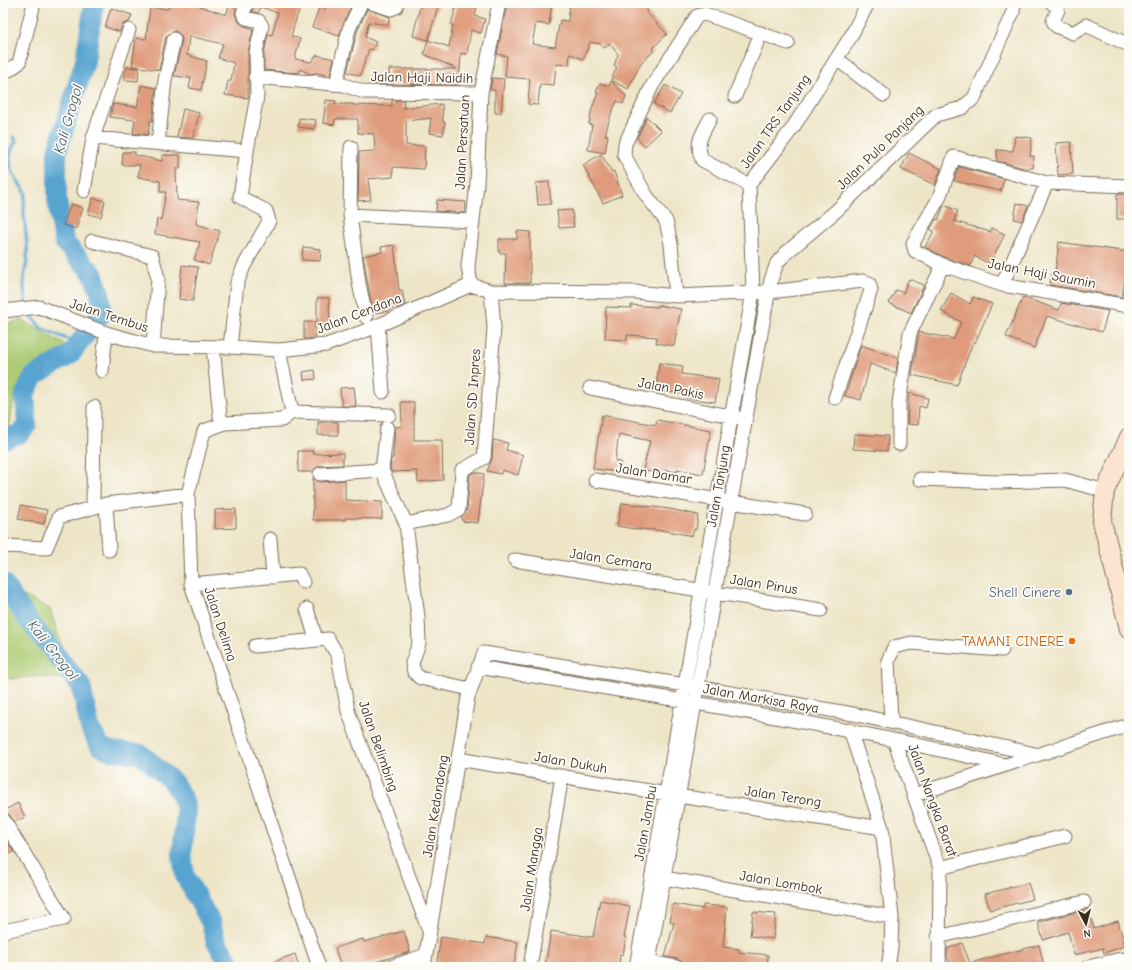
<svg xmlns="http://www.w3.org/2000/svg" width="1132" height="970" font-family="'Comic Neue',sans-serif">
	<rect width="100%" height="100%" fill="#fdfcf7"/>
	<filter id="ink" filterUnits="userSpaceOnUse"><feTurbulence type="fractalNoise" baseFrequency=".025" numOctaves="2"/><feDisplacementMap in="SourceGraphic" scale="8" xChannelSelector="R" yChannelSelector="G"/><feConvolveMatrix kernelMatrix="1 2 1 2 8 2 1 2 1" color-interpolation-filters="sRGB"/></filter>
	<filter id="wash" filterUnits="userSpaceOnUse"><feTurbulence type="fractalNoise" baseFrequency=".012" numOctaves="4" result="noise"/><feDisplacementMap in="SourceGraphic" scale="16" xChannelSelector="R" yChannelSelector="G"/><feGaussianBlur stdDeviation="0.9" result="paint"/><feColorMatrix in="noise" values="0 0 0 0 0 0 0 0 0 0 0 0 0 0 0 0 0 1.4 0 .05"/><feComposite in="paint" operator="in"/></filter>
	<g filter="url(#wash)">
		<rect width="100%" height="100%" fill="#eee5c7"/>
		<path fill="#adcc74" stroke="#747b49" d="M22,320L67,346L21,380L13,403L8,434L3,437V325Z
			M3,586L50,609L72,680L37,676L10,679L3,671Z"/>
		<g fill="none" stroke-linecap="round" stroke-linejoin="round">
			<path stroke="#59a4d1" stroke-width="3.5" d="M14,137L16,142C2,160 14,177 26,193C20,215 29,236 27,258C27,264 25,270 24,277C23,286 25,295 26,305
				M31,315L41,328L79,344"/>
			<path stroke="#59a4d1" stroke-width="20" d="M3,440L21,433L27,425L25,394L34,376L70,355L102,313L100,293L93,274L64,242L57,200V152L85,61L94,3
				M3,583L28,620L81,686L90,728L100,746L111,751L141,754L174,783L184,801L186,812L182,855L185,876L211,923L216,942L233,967"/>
		</g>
		<g id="blocks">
			<path fill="#df9b7c" d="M171,3H191L226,15L229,6L236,8L235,14L239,22L244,26L252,28L251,30H253L248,52V98L225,95L228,81H231L234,63L218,58L223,44L189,36L187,55L207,61L201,90L189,88L191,78L174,76L182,40L181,36L176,31L171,32L166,37L159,70L132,66L136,38L146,39L150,7L168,9Z
				M255,3H303L297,16L291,36L300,39L295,59L311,62L317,55L334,59L330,76L317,73L310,74L300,69L299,73L264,70V53L268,34L272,35L278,13L261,7L258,13L252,11Z
				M327,3H352L339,36L312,27L319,8L325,10Z
				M421,3H439L428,40L413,36Z
				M457,3H478L475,16L485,19L481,33L471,30L467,54L461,53L459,85L373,84V76L389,77V69H457L424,54L428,40L449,47L453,25H451Z
				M507,3H552L549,25L536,23L532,44L555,47L560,20L568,21L570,3H643L648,11L646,12L667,34L652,49L654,51L641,63L628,89L611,80L617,67L614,66L618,54L610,44L604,48L601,44L590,42L583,59L570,54L569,65L556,64L554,85L540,84L538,105L528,104L530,79L505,77L507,56L497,54Z
				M111,8L132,15L129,22L123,24L120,32L105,27Z
				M367,9L390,17L388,25L369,22L365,37L376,42L372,50L369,49L360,76L347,72L357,32Z
				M126,67L139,68L138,81L124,80Z
				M492,78L504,79L501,113H495V90H490Z
				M611,81L626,96L623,104L617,101L611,114L605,135H608L605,153L588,150L592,125L589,124L592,108L598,93L596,92L600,83L609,86Z
				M141,85L156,88L152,121H150L148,135L133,133L135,120L110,117L113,104L137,107Z
				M665,85L681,94L670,113L654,104Z
				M326,100L336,101L335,104H353V105L392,106V100H404L403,108L442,104L443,122H445L443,135L429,133L431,118L406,121V145L425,146L424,169L393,167V177L368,179L371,200L358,201L359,152L375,151L374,134L358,133V119H335L334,125L323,123Z
				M183,109L199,113L193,138L177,137Z
				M647,117L661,131L645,146L637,138Z
				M299,118L316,120L314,129L298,127Z
				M1015,136L1032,138L1030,156H1034L1033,168H1024L997,161V150L1013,151Z
				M1071,142L1073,174L1058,175L1056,143Z
				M123,152H135V155L162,161V155H180V169H176L177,200L199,202L196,224L220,231L209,265L194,260L200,242L155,234L157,219L161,220L166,192H160V181L138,177L140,165H122Z
				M909,153L941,169L935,185L901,169Z
				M601,154L612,172L614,171L622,195L603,203L583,165Z
				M959,167L1004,179L1001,191L954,181Z
				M549,182L551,204L538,205L536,183Z
				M1117,194H1129V219H1117Z
				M93,198L105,201L101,217L88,214Z
				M437,200L466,202L465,213L436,211Z
				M1017,203L1028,206L1022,221L1014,219Z
				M71,204L83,208L76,229L63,225Z
				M944,205L958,211L954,221L990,232L992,228L1005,234L990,264L974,256L971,266L946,258L925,247L934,231L930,229L936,219L938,220Z
				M572,210L574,227L559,228L557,211Z
				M517,231L530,232V283H505L506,253H499V239H517Z
				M1059,242L1129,252L1127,278H1125L1122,297L1050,285L1052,273L1055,274Z
				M394,245L399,290H402L405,305L390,309V311L373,313L363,256L382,252L381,247Z
				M303,247L321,249L320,261L302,260Z
				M182,265L198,267L193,301L179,299Z
				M909,279L924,285L911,313L889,303L896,290L903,293Z
				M951,293L970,304L973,297L992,304L975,343L973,342L957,385L912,375L919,332L954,339L961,322L941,311Z
				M1023,297L1059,310L1061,303L1108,311L1102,332L1047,316L1034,348L1006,337Z
				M317,298H329L330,327H317Z
				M631,305L658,307V305L681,309L674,346L656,343L657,337L627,335V340L605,339L606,307L631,308Z
				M304,322H315V338L304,339Z
				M861,345L898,358L896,373L870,364L861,400L845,396Z
				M659,363L683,366L682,374L719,379L715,402L686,398V394L656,391Z
				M315,370L316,379L304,380L303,372Z
				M354,387L356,406H342L340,388Z
				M909,393L928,398L926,408L919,406L918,425L907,424Z
				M401,402H414V440H442L443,480L418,482L417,471L392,472L390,469L391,458H393L395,427L402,426Z
				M602,415L656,425L657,420L711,430L703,474L677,469V472L666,470L665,475L643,470L650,441L619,434L615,461L621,462L620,472L593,469Z
				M318,422H338V435H318Z
				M854,434L888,436L887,451L853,449Z
				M493,440L508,443L506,450L523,455L518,475L502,470L501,474L487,471L492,459Z
				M298,451H313V454L343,453V465L319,466L313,472H298Z
				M474,472L484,474L478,523L462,521V516L467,510L470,475Z
				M313,478L320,482L345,480V500L382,502V519L345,518V520H313Z
				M622,503L670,509L698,515L696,530L694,529L692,536L668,531L640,529V530L617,526Z
				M21,505L47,510L44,524L18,519Z
				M236,509V528L215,529V510Z
				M18,803L25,817L14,822L10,815L3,811Z
				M3,834L14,852L3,857Z
				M1028,883L1033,899L990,910L985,894Z
				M600,900L630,906L624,937H626L623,955L620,954L619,967H545L551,931L593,937Z
				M673,904L703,909V905L727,907L723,947L739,949V952L768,955L767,967H714L683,963L678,959L665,957L674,923L670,922Z
				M1088,909L1094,929L1118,921L1125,946L1104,953L1103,948L1074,955L1068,932L1043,940L1038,922Z
				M753,912L776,914L773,939L750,936Z
				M404,931L410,952L358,967H341L335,948L363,939L364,942Z
				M441,937L485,944L486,937L518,942L514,967H436Z
				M962,943L970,963L1039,945L1043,962L1020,967H951L947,956V949Z
				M295,954L299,967H263V966Z"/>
		</g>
	</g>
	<g filter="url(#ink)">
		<use href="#blocks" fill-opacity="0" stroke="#7a6b59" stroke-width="1"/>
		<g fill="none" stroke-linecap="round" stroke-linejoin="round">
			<g stroke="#7a6b59" stroke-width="15">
				<path id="minor" d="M247,3L243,13L246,18L259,21L262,26L256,52L257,96L247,151
					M372,3L391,9L396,7L397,3
					M1052,3L1056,6L1058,10L1053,21L1056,26L1073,33L1086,25L1129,45
					M837,59L884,95
					M3,70H9L19,63L34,3
					M255,77L344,85L364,92L481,93
					M336,84L349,29L361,3
					M735,96L761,33
					M710,119C702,135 695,141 702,160L749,185
					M93,138L247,151L240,197L266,211L269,221L244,266L237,283L230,347
					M158,143L165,80L174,39
					M351,147L350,215L359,283L366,317
					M1129,186L1047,183L954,157L939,198L913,243L915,251L943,265L1002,285L1129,306
					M84,191L93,138L129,30
					M350,215L472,221
					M92,241L152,256L158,278L153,346
					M471,285L491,291L635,292L676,296L769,292L863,281L869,283L871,290L835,398
					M471,285L468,266L477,184L481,93L499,3
					M1002,285L1047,183
					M676,296L671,244L666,221L646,195L624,155L625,144L652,86L697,16L705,14L788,43
					M3,311L39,307L106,333L153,346L230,347L279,350L326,345L370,329L471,285
					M378,325L383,392
					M213,347L220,416
					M279,350L292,412L282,420L225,423L204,431L188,494L191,584L319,967
					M102,371L106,333
					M590,388L740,418
					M292,412L389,415
					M387,428L382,470L406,524L418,617L419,643L412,663L414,672L420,678L470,689
					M899,444V403L910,333L943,265
					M320,474L382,470
					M920,479L999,482L1065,480L1105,491
					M595,480L805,514
					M106,504L109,550
					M93,508L94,407
					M406,524L448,515L459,509L462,470L484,458L494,328L491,291
					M270,539L273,577
					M3,546L46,548L59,517L106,504L188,494
					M515,560L821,610
					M191,584L299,574L303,582
					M307,609L316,639
					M255,646L328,639L338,656L348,711L429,931
					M478,667C654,696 831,723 1005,765
					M891,721L888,661L894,647L911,643L1002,650
					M850,730L882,828L892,917L891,948L888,967
					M894,740L940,868L939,967
					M458,759L679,796L882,828
					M914,795L1129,725
					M3,819L64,919L3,931
					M940,868L1065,836
					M664,878L892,917
					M938,937L1084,902
					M649,962L676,967
					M391,967L426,955
					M424,967L468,697L484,653L685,685L853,714L1035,754
					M530,967L562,776
					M636,967L753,292L749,185L792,129L851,36L868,3
					M648,967L765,311L771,280L777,263L786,253L836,211L936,115L962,108L974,98L1013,12L1014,3
					M1088,967L1121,959"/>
			</g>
			<g stroke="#7a6b59" stroke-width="20">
				<path id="secondary" d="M1129,437L1105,491L1102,521L1129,629"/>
			</g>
			<use href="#minor" stroke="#fff" stroke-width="13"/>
			<use href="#secondary" stroke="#fde4d0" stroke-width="18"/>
		</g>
	</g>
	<circle fill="#5c6f8a" stroke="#fdfcf7" stroke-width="1.5" cx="1069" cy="592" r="4"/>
	<circle fill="#e8710a" stroke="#fdfcf7" stroke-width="1.5" cx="1072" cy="641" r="4"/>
	<g text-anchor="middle" stroke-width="3.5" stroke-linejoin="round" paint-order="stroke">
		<g font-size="14" fill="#3b2a1e" stroke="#fdfcf7">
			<text transform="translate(422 77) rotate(1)" y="5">Jalan Haji Naidih</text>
			<text transform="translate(775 121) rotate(-55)" y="5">Jalan TRS Tanjung</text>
			<text transform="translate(462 142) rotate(-87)" y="5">Jalan Persatuan</text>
			<text transform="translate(880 147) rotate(-44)" y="5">Jalan Pulo Panjang</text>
			<text transform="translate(1042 273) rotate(11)" y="5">Jalan Haji Saumin</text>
			<text transform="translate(359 313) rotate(-21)" y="5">Jalan Cendana</text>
			<text transform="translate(109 315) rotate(18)" y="5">Jalan Tembus</text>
			<text transform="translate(671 388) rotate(11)" y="5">Jalan Pakis</text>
			<text transform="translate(472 397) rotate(-86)" y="5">Jalan SD Inpres</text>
			<text transform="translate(654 473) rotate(9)" y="5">Jalan Damar</text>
			<text transform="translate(718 486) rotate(-80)" y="5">Jalan Tanjung</text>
			<text transform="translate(611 559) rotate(9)" y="5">Jalan Cemara</text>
			<text transform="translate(764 584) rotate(9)" y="5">Jalan Pinus</text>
			<text transform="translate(221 624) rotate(72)" y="5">Jalan Delima</text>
			<text transform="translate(761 698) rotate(10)" y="5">Jalan Markisa Raya</text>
			<text transform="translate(379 746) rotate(71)" y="5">Jalan Belimbing</text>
			<text transform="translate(571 762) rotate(10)" y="5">Jalan Dukuh</text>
			<text transform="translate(783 796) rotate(9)" y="5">Jalan Terong</text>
			<text transform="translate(933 800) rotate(70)" y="5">Jalan Nangka Barat</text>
			<text transform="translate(435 806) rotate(-81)" y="5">Jalan Kedondong</text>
			<text transform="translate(645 823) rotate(-80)" y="5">Jalan Jambu</text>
			<text transform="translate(531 869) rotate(-81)" y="5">Jalan Mangga</text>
			<text transform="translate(781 882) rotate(10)" y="5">Jalan Lombok</text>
		</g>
		<g font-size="14" fill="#4e5e75" stroke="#fdfcf7" text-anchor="end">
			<text x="1061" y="597">Shell Cinere</text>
		</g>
		<g font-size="14" fill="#c56008" stroke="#fdfcf7" text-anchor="end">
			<text x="1064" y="646">TAMANI CINERE</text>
		</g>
		<g font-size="15" font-style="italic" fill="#475b66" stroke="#fdfcf7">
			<text transform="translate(68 119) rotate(-74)" y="5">Kali Grogol</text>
			<text transform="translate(53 650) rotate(52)" y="5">Kali Grogol</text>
		</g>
	</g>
	<rect width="1132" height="970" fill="none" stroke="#fdfcf7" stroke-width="16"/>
	<g transform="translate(1086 924) rotate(173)" stroke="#fdfcf7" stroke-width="3" paint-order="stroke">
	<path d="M0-3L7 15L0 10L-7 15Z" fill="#3b2a1e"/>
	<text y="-6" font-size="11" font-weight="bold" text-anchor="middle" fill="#3b2a1e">N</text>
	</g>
</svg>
